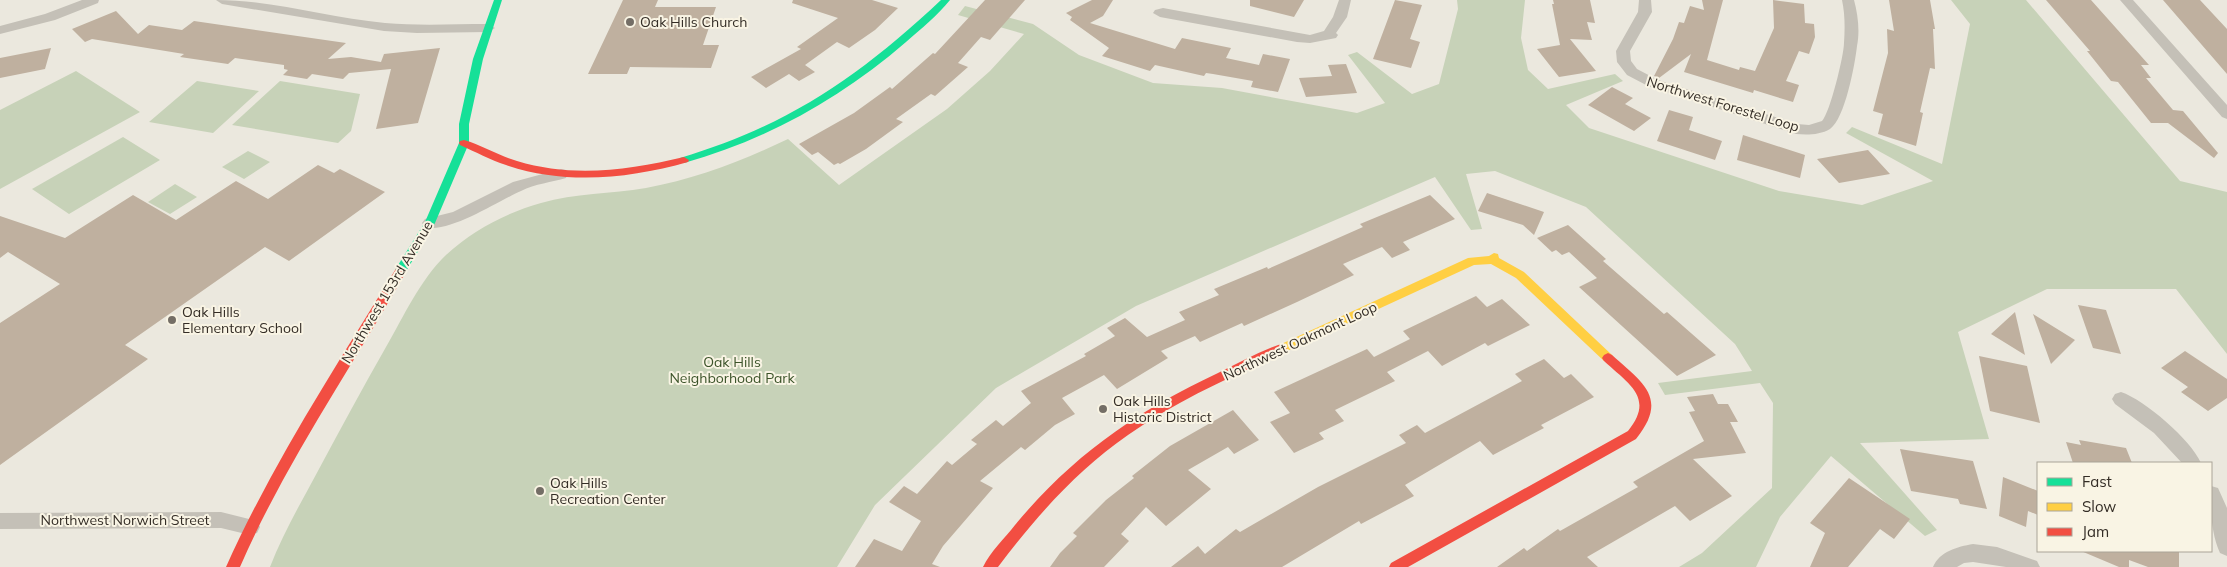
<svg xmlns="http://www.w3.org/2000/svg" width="2227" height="567" font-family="Mulish,sans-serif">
	<rect width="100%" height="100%" fill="#ebe8de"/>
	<path fill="#c7d2b8" d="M1457,0H1525L1521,38L1528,70L1548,89L1615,74L1623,81L1566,105L1589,128L1779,191L1862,205L1933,181L1846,133L1852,127L1942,164L1970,24L1951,0H2026L2180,181L2227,192V354L2176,289H2047L1958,332L1989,439L1860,443L1937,530L1925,536L1831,456L1780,517L1756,567H1679L1702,553L1772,488L1773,403L1760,383L1665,395L1658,383L1752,371L1735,344L1586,207L1495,171L1466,174L1482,229L1471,230L1435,177L1136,306L996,388L875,505L837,567H270C283,533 302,501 319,469C341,428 363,387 386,347C404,316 420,280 446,255C473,230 506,213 541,203C575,193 611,194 646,188C696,179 742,161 788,139L839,185L947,109L990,71L1024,34L958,15L965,6L1033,24L1079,55L1153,83L1222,88L1357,113L1385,103L1348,55L1357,52L1412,94L1439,84L1458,9Z
		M76,71L140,112L0,189V110Z
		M197,81L259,91L213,133L149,122Z
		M280,81L360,94L351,131L338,143L232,125Z
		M123,137L160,160L69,214L32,189Z
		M248,151L270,162L244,179L222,167Z
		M175,184L197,197L170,214L148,202Z"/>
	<path fill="#bfb09f" d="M623,0H658L655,7H716L703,45H719L711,68L630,67L627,74H588Z
		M793,0H872L898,8L875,30L849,48L837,42L805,65L815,72L799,81L789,74L766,88L751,77L801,49L797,47L838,18L792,3Z
		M985,0H1025L990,40L981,37L958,63L968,67L935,96L931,94L896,119L903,122L866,149L840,164L838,163L834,165L818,152L812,155L799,144L854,113L890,87L892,89L933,53L935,54Z
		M1092,0H1113L1103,16L1090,23L1175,49L1182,38L1231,48L1226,58L1259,65L1263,54L1290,59L1278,92L1251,87L1253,81L1213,74L1206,73L1204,76L1155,65L1150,71L1102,56L1109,48L1070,20L1072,17L1066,13Z
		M1250,0H1304L1294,17L1250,6Z
		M1395,0L1422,5L1410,39L1420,42L1411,68L1373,59Z
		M1553,0H1590L1595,23L1587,22L1592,40L1570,39L1596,71L1559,77L1537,49L1560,45L1552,4H1554Z
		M1702,0H1723L1707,60L1739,70L1740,67L1755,71L1774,28L1773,0L1804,4L1805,23L1814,24L1815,37L1809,54L1799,51L1786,81L1799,85L1793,102L1754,90L1753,93L1684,72L1691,54L1659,78L1654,76L1673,39L1679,22L1684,23L1690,6L1704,10Z
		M1889,0H1930L1935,29H1933L1935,69L1930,68L1920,112L1923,113L1916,146L1878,134L1883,114L1873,111L1888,53L1887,29L1894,31Z
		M2046,0H2091L2149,65H2141L2151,78H2146L2173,110L2183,111L2218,153L2214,158L2168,123H2151L2118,82L2111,81L2087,51H2090Z
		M2163,0H2200L2227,29V74Z
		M116,11L138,34L149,25L182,30L194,21L346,43L328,59L351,57L381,62L384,54L440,48L418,123L376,129L391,69L349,73L343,79L312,74L307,79L283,75L288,70L284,69V65L235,58L228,64L180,57L184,54L92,39L85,42L72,29Z
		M51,48L45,69L0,78V58Z
		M1346,64L1357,93L1306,97L1299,78L1332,76L1328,65Z
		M1612,87L1633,98L1625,104L1651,118L1634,131L1588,105Z
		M1669,110L1693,117L1689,130L1722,141L1715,160L1657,141Z
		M1743,135L1805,155L1800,178L1737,160Z
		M1868,150L1890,174L1839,183L1817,159Z
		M318,165L334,173L340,169L385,192L289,261L265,247L125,345L148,359L0,465V323L60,284L8,252L0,258V216L65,238L133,195L176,220L236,181L268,199Z
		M1487,193L1544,212L1534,235L1523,225L1478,211Z
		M1430,195L1455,219L1403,242L1410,250L1392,258L1382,247L1343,264L1354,275L1297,302L1244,326L1242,323L1200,342L1195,336L1161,351L1168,358L1117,389L1104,375L1062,398L1075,414L1055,425L1025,450L1021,447L980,481L993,488L943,546L932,564L940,567H855L874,539L902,551L921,521L889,502L904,486L917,494L947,461L952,465L977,444L971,440L996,420L1003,426L1031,403L1021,391L1086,356L1084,354L1115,336L1107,328L1125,318L1147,337L1185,320L1179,312L1219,295L1214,289L1267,267L1268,269L1363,227L1360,224Z
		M1568,225L1606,259L1603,261L1664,314L1667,312L1716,355L1677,376L1579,287L1597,278L1569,252L1562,255L1556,250L1552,252L1537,238Z
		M1476,296L1487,307L1502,299L1530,325L1488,346L1485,343L1442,366L1428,351L1387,372L1395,381L1335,410L1344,421L1319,433L1324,439L1294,453L1270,422L1290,413L1274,392L1367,349L1374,357L1410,339L1403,331Z
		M2078,305L2106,310L2121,354L2093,348Z
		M2015,312L2025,355L1991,334Z
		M2033,314L2075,340L2051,364Z
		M2185,351L2227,379V398L2208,411L2181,392L2188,387L2161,368Z
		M1979,356L2027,366L2040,423L1990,411Z
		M1544,359L1564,378L1571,374L1594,397L1541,425L1544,428L1493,455L1480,441L1405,485L1414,496L1361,524L1359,521L1282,567H1171L1198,546L1205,554L1236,529L1240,532L1318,487L1406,443L1399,435L1417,425L1425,433L1522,381L1515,374Z
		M1713,394L1718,404H1728L1738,422H1730L1746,453L1693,459L1732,496L1690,521L1675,506L1587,557L1598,567H1497L1524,548L1527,551L1558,529L1560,531L1638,487L1633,482L1704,441L1689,412L1695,411L1687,397Z
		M1233,410L1259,440L1234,454L1228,447L1188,470L1211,489L1166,526L1146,507L1121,534L1129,541L1104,567H1050L1060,553L1077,536L1073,533L1106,500L1134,478L1132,476L1170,446Z
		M2079,440L2126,448L2132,463H2073L2066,442L2081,445Z
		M1900,449L1973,461L1987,509L1960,504L1958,499L1911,491Z
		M2003,477L2038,491V515L2028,511L2026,527L1999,516Z
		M1849,478L1910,519L1894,539L1880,529L1848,567H1810L1825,533L1810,523Z
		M2081,551H2179V567H2148L2129,560V567H2119Z"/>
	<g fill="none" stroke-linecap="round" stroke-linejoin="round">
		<path fill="#c4c0b7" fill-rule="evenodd" d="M82,0H99L98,3L55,20L0,34V26L45,14Z
			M216,0C273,0 328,18 385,23C419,26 454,24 488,24L495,28L488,32L417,33L384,31L222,4Z
			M1339,0H1351L1347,17L1336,33L1338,35L1336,38L1310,43L1297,42L1160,17L1153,13L1155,10L1163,8L1310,35L1324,31L1333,17Z
			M1639,0H1651L1652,12L1630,51L1631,61L1637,69L1658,80L1797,124L1809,125L1822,121C1830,113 1844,55 1844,43C1845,28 1845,14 1842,0H1854C1858,15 1860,31 1857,46C1855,64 1845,119 1830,129C1820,135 1807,135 1796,134L1648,86L1627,75L1617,62L1616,51L1638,12Z
			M2120,0H2133L2227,105V119L2222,117Z
			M561,169L566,170L568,174L566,178C552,182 535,184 521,191C498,201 449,234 425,227L422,223L425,219L453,212L513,182Z
			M2121,392C2145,400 2191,440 2201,463H2182L2154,433L2115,404L2112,399L2115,394Z
			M2211,486L2218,488L2227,508V556L2220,553C2211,533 2210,508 2211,486Z
			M221,512L257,521L260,527L257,533L250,535L221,528L0,529V513Z
			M1973,544L1997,547L2037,561L2040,567H2006L1973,562L1964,563L1957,567H1933C1940,551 1957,547 1973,544Z"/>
		<path fill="#16e098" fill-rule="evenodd" d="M494,0H502L483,59L469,124V143L435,223L405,273H397L395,270L425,222L459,143V124L473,59Z
			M941,0H950C938,15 921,29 906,42C841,98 767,140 684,163L680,162L679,160L680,158C788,126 860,76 941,0Z"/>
		<path fill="#ffcf43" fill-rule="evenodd" d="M1494,253L1498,254L1499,258L1524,272L1612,355L1614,358L1612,361H1604L1516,278L1491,264L1474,265L1285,352H1277L1275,349L1277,346L1468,258L1489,256Z"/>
		<path fill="#f24e42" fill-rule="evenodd" d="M464,140C482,145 499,156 517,161C573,178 629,170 684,157L689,160L688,162C628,179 565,185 506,165C490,160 476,152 460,145L459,143L460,141Z
			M401,266L407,270C351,369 285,463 240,567H226C273,462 337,365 397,267Z
			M1281,344L1285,346L1287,349L1285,352C1231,377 1176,401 1128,435C1077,470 1035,518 998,567H983C990,552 1005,538 1015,525C1073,455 1137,411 1218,373C1239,363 1260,351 1281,344Z
			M1608,353L1612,355C1643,383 1669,398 1636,439L1408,567H1389L1391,563L1628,431C1655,398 1629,384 1604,361L1602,358L1604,355Z"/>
	</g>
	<g fill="#746e66" stroke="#f9f4e4" stroke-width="2">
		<circle cx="630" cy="22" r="5"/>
		<circle cx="172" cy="320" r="5"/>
		<circle cx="1103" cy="409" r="5"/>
		<circle cx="540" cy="491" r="5"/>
	</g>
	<g text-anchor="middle" stroke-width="4" stroke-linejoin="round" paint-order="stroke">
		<g font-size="14" fill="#342d26" stroke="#f9f4e4" text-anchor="start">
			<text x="640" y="27">Oak Hills Church</text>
			<text x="182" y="317">Oak Hills<tspan x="182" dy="16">Elementary School</tspan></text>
			<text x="1113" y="406">Oak Hills<tspan x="1113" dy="16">Historic District</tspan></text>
			<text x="550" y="488">Oak Hills<tspan x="550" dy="16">Recreation Center</tspan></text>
		</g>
		<g font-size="14" fill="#342d26" stroke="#f9f4e4">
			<text transform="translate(1723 104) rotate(17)" y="5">Northwest Forestel Loop</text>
			<text transform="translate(387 292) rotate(-59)" y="5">Northwest 153rd Avenue</text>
			<text transform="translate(1300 341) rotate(-25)" y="5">Northwest Oakmont Loop</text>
			<text x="125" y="525">Northwest Norwich Street</text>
		</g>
		<g font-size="14" fill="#3b5329" stroke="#f9f4e4">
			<text x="732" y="367">Oak Hills<tspan x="732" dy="16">Neighborhood Park</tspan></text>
		</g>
	</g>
	<rect x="2037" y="462" width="175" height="90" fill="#f9f4e4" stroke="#aaa498"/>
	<rect x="2047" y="478" width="25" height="8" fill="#16e098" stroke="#aaa498"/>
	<text x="2082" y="487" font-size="15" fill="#342d26">Fast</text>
	<rect x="2047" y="503" width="25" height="8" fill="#ffcf43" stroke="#aaa498"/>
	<text x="2082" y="512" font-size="15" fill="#342d26">Slow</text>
	<rect x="2047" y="528" width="25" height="8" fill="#f24e42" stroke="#aaa498"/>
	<text x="2082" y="537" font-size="15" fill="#342d26">Jam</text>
</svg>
